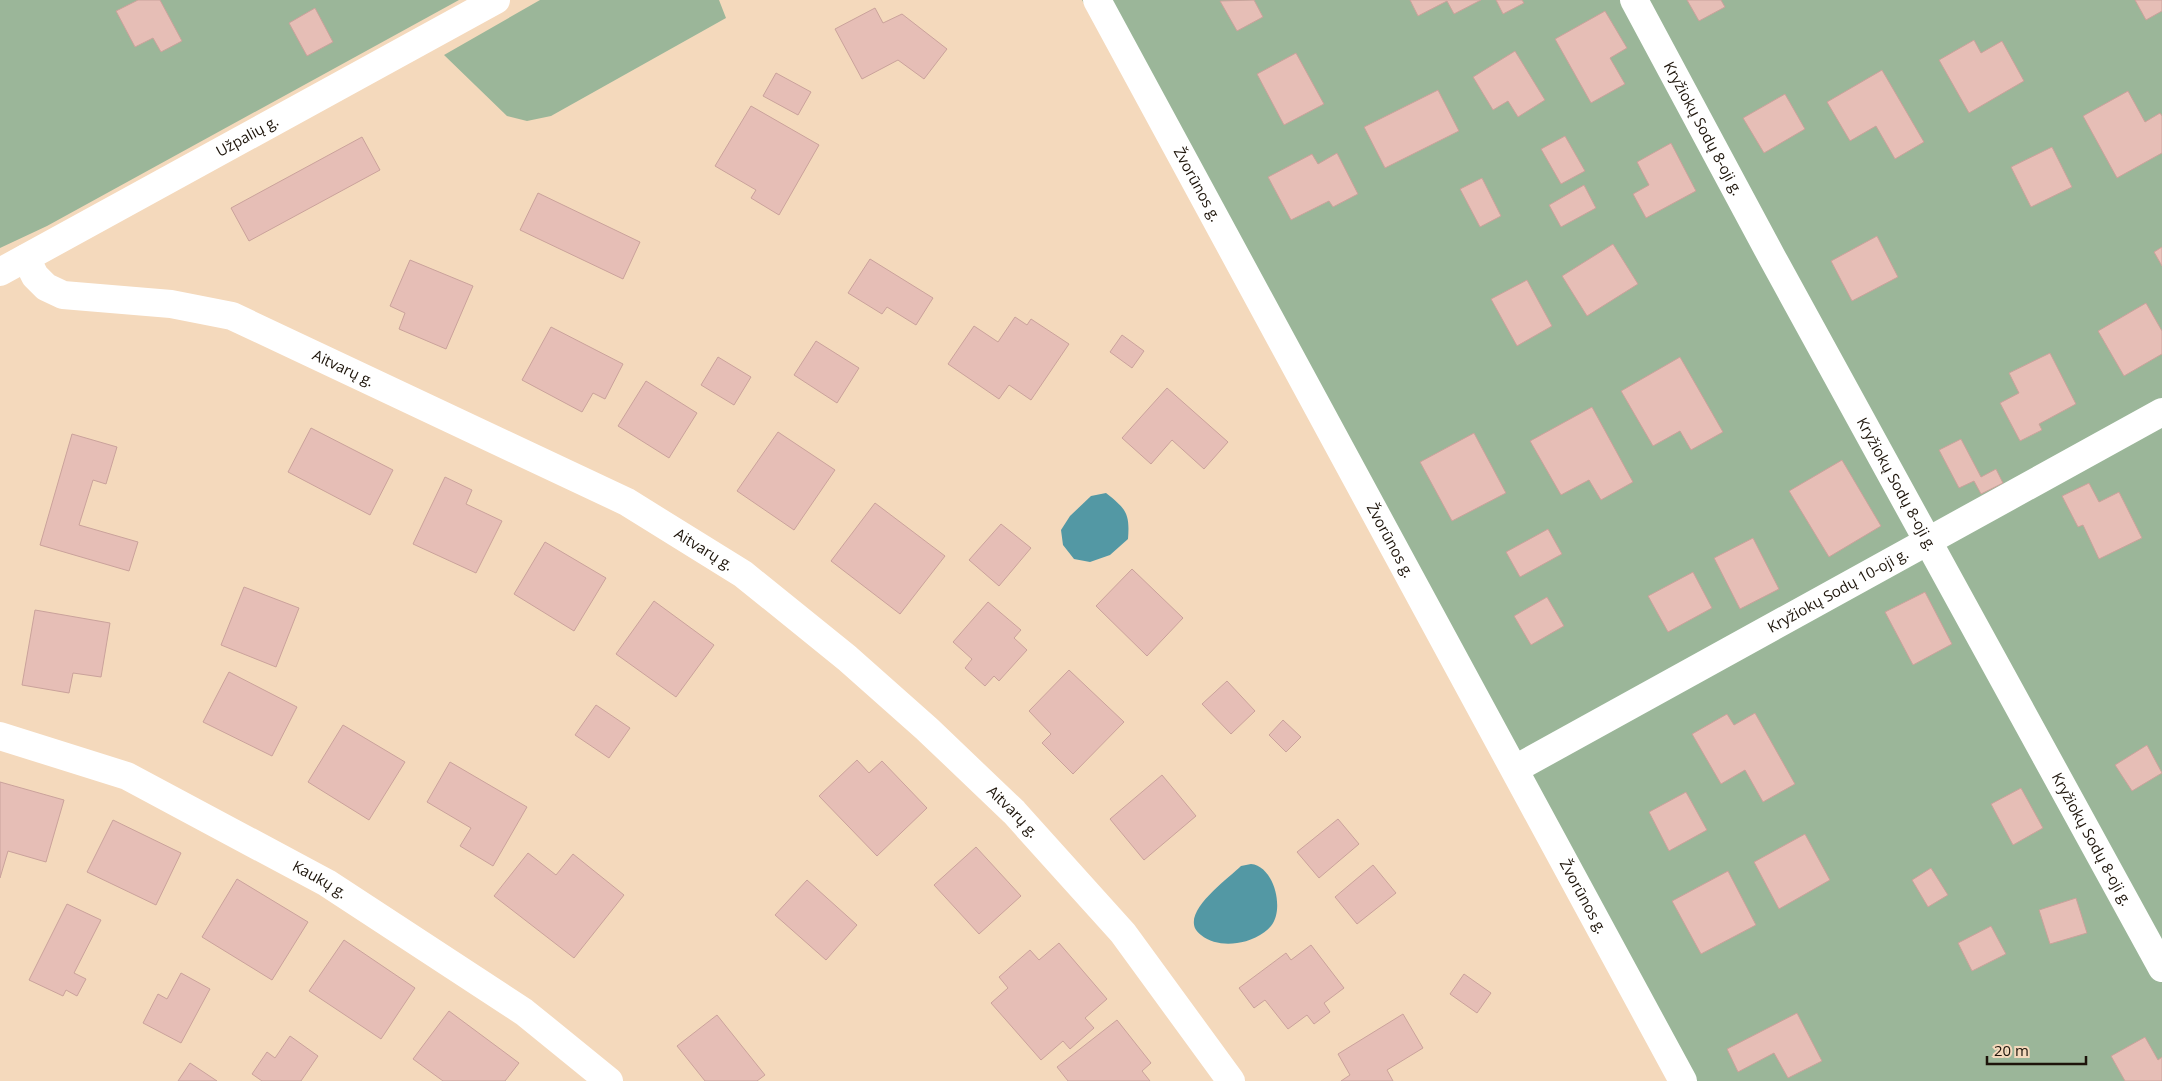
<svg xmlns="http://www.w3.org/2000/svg" width="2162" height="1081" font-family="'Open Sans',sans-serif">
	<rect width="100%" height="100%" fill="#f4d9bc"/>
	<path fill="#9bb699" d="M0,0H459L47,226L0,248Z
		M540,0H719L726,18L551,116L527,121L507,116L444,55Z
		M1082,0H2162V1081H1687L1515,769Z"/>
	<path fill="#5398a4" d="M1106,493C1126,509 1130,513 1128,539L1110,555L1090,562L1074,559L1063,545L1061,530L1070,516L1091,496Z
		M1251,864C1274,866 1285,909 1271,926C1264,935 1248,942 1237,943C1225,945 1211,943 1201,935C1175,916 1227,880 1241,866Z"/>
	<path fill="#e6beb6" stroke="#caa29b" d="M138,0H160L182,41L161,52L153,38L135,47L116,11Z
		M1254,0L1263,17L1237,31L1220,1Z
		M1410,0H1481L1454,14L1447,1L1418,16Z
		M1496,0H1522L1524,3L1503,14Z
		M1687,0H1721L1725,7L1699,21Z
		M2135,0H2162V11L2146,20Z
		M315,8L333,42L307,56L289,23Z
		M875,8L883,23L902,14L947,49L924,79L898,60L862,79L835,29Z
		M1605,11L1627,48L1610,58L1625,84L1591,103L1555,39Z
		M1974,40L1981,53L2002,41L2024,81L1969,113L1939,60Z
		M1515,51L1545,100L1518,117L1508,101L1493,110L1473,77Z
		M1296,53L1324,104L1284,125L1257,74Z
		M1882,70L1924,142L1895,159L1876,126L1850,141L1827,102Z
		M776,73L811,92L798,115L763,96Z
		M1438,90L1459,131L1385,168L1364,127Z
		M2128,91L2145,122L2160,113L2162,116V153L2117,178L2083,116Z
		M1785,94L1805,129L1764,153L1743,118Z
		M751,106L819,145L779,215L751,198L756,190L715,166Z
		M1565,136L1585,171L1561,184L1541,149Z
		M362,137L380,170L249,241L231,208Z
		M1671,143L1696,191L1646,218L1633,194L1649,185L1637,162Z
		M2052,147L2072,187L2031,207L2011,167Z
		M1337,153L1358,194L1333,207L1329,201L1291,220L1268,177L1312,154L1318,164Z
		M1482,178L1501,216L1480,227L1460,189Z
		M1584,185L1596,208L1561,227L1549,205Z
		M538,193L640,242L623,279L520,230Z
		M1877,236L1898,277L1852,301L1831,261Z
		M1613,244L1638,284L1587,316L1562,276Z
		M2162,247V266L2154,252Z
		M870,259L933,298L916,325L887,307L882,314L848,293Z
		M410,260L473,286L446,349L399,329L405,313L390,306Z
		M1527,280L1552,326L1517,346L1491,299Z
		M2146,303L2162,331V354L2124,376L2098,331Z
		M1015,317L1027,325L1031,319L1069,344L1031,400L1009,385L999,399L948,364L974,326L998,342Z
		M551,327L623,364L605,399L593,393L582,412L522,380Z
		M1122,335L1144,351L1132,368L1110,352Z
		M816,341L859,368L837,403L794,375Z
		M2050,353L2076,404L2039,424L2042,430L2020,441L2000,403L2019,393L2009,373Z
		M718,357L751,377L734,405L701,385Z
		M1680,357L1723,432L1691,450L1680,431L1653,446L1621,391Z
		M646,381L697,413L669,458L618,426Z
		M1167,388L1228,442L1204,469L1172,440L1151,464L1122,438Z
		M1592,407L1633,482L1601,500L1589,480L1561,495L1530,441Z
		M311,428L393,470L370,515L288,472Z
		M778,432L835,470L794,530L737,491Z
		M1474,433L1506,493L1452,521L1420,462Z
		M72,434L117,447L106,484L93,480L79,525L138,542L129,571L40,545Z
		M1961,439L1981,477L1996,469L2003,483L1981,494L1974,481L1959,488L1939,450Z
		M1842,460L1881,526L1829,557L1789,491Z
		M445,477L472,490L466,504L502,521L476,573L413,544Z
		M2089,483L2099,502L2119,492L2142,538L2099,559L2083,525L2078,527L2062,496Z
		M875,503L945,556L900,614L831,561Z
		M1001,524L1031,548L999,586L969,560Z
		M1548,529L1562,554L1520,577L1506,552Z
		M1753,538L1779,589L1740,609L1714,558Z
		M545,542L606,578L574,631L514,594Z
		M1132,569L1183,618L1147,656L1096,606Z
		M1693,572L1712,608L1668,632L1648,596Z
		M244,587L299,608L276,667L221,645Z
		M1925,592L1952,644L1913,665L1885,612Z
		M1547,597L1564,626L1531,645L1514,616Z
		M654,601L714,645L676,697L616,654Z
		M988,602L1021,630L1014,638L1027,650L999,681L994,676L985,686L965,668L972,659L953,642Z
		M35,610L110,623L101,677L73,673L69,693L22,685Z
		M1069,670L1124,722L1073,774L1042,743L1051,734L1029,711Z
		M229,672L297,707L272,756L203,722Z
		M1227,681L1255,711L1231,734L1202,704Z
		M596,705L630,728L609,758L575,735Z
		M1755,713L1795,784L1763,802L1745,770L1721,784L1692,734L1727,714L1734,725Z
		M1283,720L1301,737L1286,752L1269,735Z
		M343,725L405,762L369,820L308,782Z
		M2147,745L2162,773L2132,791L2115,765Z
		M857,760L869,773L882,761L927,808L877,856L819,796Z
		M450,762L527,807L493,866L460,846L471,828L427,802Z
		M1162,775L1196,816L1144,860L1110,819Z
		M0,782L64,800L46,862L8,851L0,878Z
		M2021,788L2043,828L2013,845L1991,804Z
		M1686,792L1707,830L1669,851L1649,812Z
		M1338,819L1359,844L1319,878L1297,852Z
		M113,820L181,853L156,905L87,872Z
		M1805,834L1830,880L1779,909L1754,862Z
		M976,847L1021,896L979,934L934,885Z
		M528,853L556,875L573,854L624,895L574,958L494,896Z
		M1373,865L1396,893L1357,924L1335,897Z
		M1931,868L1948,895L1928,907L1912,880Z
		M1728,871L1756,925L1701,954L1672,901Z
		M237,879L308,922L272,980L202,937Z
		M807,880L857,925L826,960L775,915Z
		M2076,898L2087,933L2050,944L2039,910Z
		M67,904L101,920L74,973L86,979L77,996L66,990L63,996L29,980Z
		M1991,926L2006,954L1972,971L1958,943Z
		M344,940L415,988L381,1039L309,991Z
		M1059,943L1107,999L1085,1018L1094,1028L1070,1049L1063,1041L1041,1060L991,1003L1008,988L999,977L1030,950L1039,960Z
		M1311,945L1344,988L1324,1003L1330,1012L1314,1024L1307,1015L1288,1029L1265,1000L1254,1008L1239,988L1286,953L1291,960Z
		M181,973L210,989L181,1043L143,1023L158,994L167,999Z
		M1464,974L1491,993L1477,1013L1450,994Z
		M449,1011L519,1063L505,1081H443L413,1059Z
		M1797,1013L1822,1061L1788,1078L1774,1053L1738,1072L1727,1049Z
		M1403,1014L1423,1048L1387,1070L1393,1081H1341L1350,1075L1338,1054Z
		M717,1015L765,1075L757,1081H705L677,1046Z
		M1117,1020L1151,1063L1142,1071L1150,1081H1068L1057,1067Z
		M290,1036L318,1056L301,1081H262L252,1074L267,1052L275,1058Z
		M2145,1037L2158,1060L2162,1057V1081H2125L2111,1056Z
		M190,1063L217,1081H178Z"/>
	<g fill="none" stroke-linecap="round" stroke-linejoin="round">
		<g stroke="#fff" stroke-width="28">
			<path id="s1" d="M1097,0L1683,1081"/>
			<path id="s2" d="M1634,0L1773,259L2162,968"/>
			<path id="s3" d="M26,258L35,276L46,287L63,295L171,304L232,316L627,502L743,574L847,658L927,729L1014,812L1123,933L1231,1081"/>
			<path id="s4" d="M0,272L496,0"/>
			<path id="s5" d="M0,736L127,776L327,883L524,1012L609,1081"/>
			<path id="s6" d="M1515,769L2162,412"/>
		</g>
	</g>
	<g text-anchor="middle" stroke-width="4.5" stroke-linejoin="round" paint-order="stroke">
		<g font-size="15" fill="#1d140a" stroke="#f4d9bc">
			<text dy="5" stroke="none"><textPath href="#s2" startOffset="146">Kryžiokų Sodų 8-oji g.</textPath></text>
			<text dy="5" stroke="none"><textPath href="#s4" startOffset="282">Užpalių g.</textPath></text>
			<text dy="5" stroke="none"><textPath href="#s1" startOffset="210">Žvorūnos g.</textPath></text>
			<text dy="5" stroke="none"><textPath href="#s3" startOffset="348">Aitvarų g.</textPath></text>
			<text dy="5" stroke="none"><textPath href="#s2" startOffset="551">Kryžiokų Sodų 8-oji g.</textPath></text>
			<text dy="5" stroke="none"><textPath href="#s1" startOffset="615">Žvorūnos g.</textPath></text>
			<text dy="5" stroke="none"><textPath href="#s3" startOffset="752">Aitvarų g.</textPath></text>
			<text dy="5" stroke="none"><textPath href="#s6" startOffset="369">Kryžiokų Sodų 10-oji g.</textPath></text>
			<text dy="5" stroke="none"><textPath href="#s3" startOffset="1158">Aitvarų g.</textPath></text>
			<text dy="5" stroke="none"><textPath href="#s2" startOffset="956">Kryžiokų Sodų 8-oji g.</textPath></text>
			<text dy="5" stroke="none"><textPath href="#s5" startOffset="352">Kaukų g.</textPath></text>
			<text dy="5" stroke="none"><textPath href="#s1" startOffset="1020">Žvorūnos g.</textPath></text>
		</g>
	</g>
	<path d="M1987 1056v8h99v-8" fill="none" stroke="#1d140a" stroke-width="2.5"/>
	<text x="1994" y="1056" font-size="15" fill="#1d140a" stroke="#f4d9bc" stroke-width="4" paint-order="stroke">20 m</text>
</svg>
